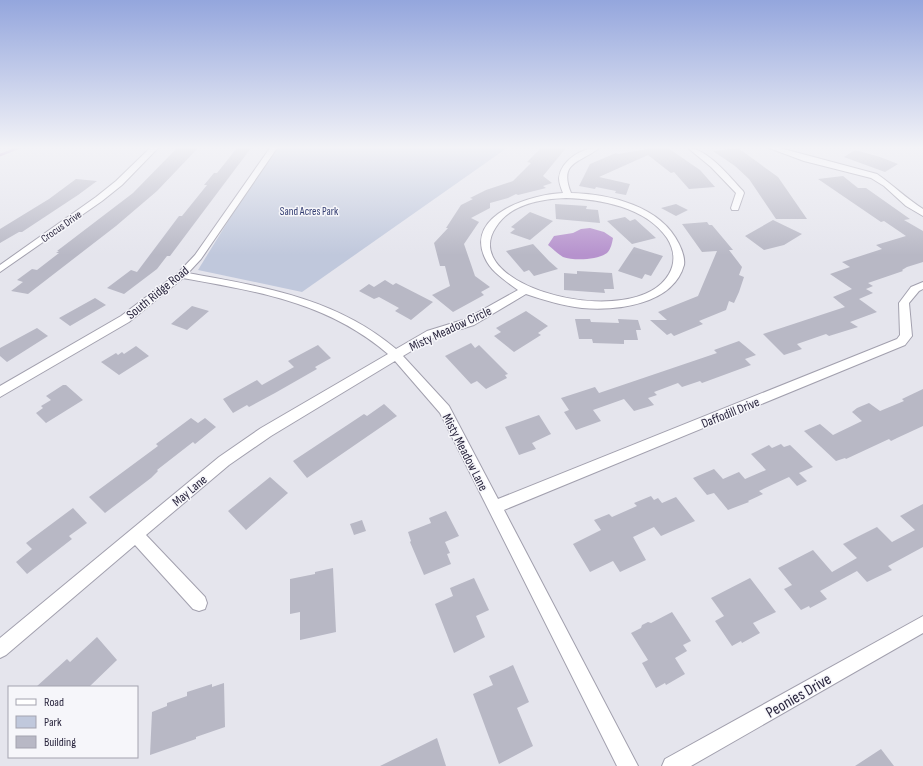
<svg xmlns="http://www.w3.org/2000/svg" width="923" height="766" font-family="'Sofia Sans Condensed',sans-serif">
	<rect width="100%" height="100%" fill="#e5e5ed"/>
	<path fill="#c0c8dc" d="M273,148H507L302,292L198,270Z"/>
	<path fill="#b692cd" d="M590,228L604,232L613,238C612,243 611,249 607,253C598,260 574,261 563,257C558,254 553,249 548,245L554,236L573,233L581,229Z"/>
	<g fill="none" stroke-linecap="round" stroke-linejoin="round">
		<path stroke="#b692cd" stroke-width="2.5" d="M0,155L18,148"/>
	</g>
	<path fill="#b8b8c5" d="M177,148H198L157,191L116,226L28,294L11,291L23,282L17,280L32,269L37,270L59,253H56L59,251H57L133,193Z
		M237,148H251L170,256H167L157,269L124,294L107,288L131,270L137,272L179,216H182L207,185H204L214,173H217Z
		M541,148H566L543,176L552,183L543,186L546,188L518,195L516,194L508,198L490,203V208L471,218L479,222L464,244L475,276L490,287L481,292L484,295L453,312L432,295L450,286L445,266H440L434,243L448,228H446L461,205L473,199L470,198L486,190L513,181L531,163L527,162Z
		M653,148H668L700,170L715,187L689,189L674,172L671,173L648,155L599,177L630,184L626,195L615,193L616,191L596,187L595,189L579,186L590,164L616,153L618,154Z
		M738,148L778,177L807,219H776L749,179L735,166L713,151Z
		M855,150L880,157L898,164L885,172L844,157Z
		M843,176L858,188H866L910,219L904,220L923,231V262L907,267L902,270L903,271L868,283L873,286L866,289L873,293L859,299L877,312L850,322L858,327L829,336L826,334L797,344L802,349L784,355L763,334L845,307L833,297L852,289L830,274L850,267L842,262L882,249L876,245L906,236L884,221L881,222L818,179Z
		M76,179L97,181L78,195L22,232H19L0,243V229L49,199Z
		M555,204L587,206L586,209L598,210L600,223L556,219Z
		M676,204L688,210L676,216L661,208Z
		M530,212L553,221L530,240L510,233L515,229L511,227Z
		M625,217L630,221L635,219L656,238L632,244L607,221Z
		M773,220L802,234L784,245L764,250L745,236Z
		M707,222L709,225H712L733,250H729L742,267L739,275L744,277L739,292L734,303L729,301L726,310L699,321L703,324L674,336L671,333L667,335L650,320H667L658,312L698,296L717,251L702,252L682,224Z
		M533,244L549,261L558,269L534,276L529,270L524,272L506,251Z
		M634,247L663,256L651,276L645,274L642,279L618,271Z
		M577,271L612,273L614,289H604L605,293L564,290V273L577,274Z
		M385,280L393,285L396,283L433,302L411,320L395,311L399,308L379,297L374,299L359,291L369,284L374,287Z
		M95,298L106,305L70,326L59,318Z
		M192,306L209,311L187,330L171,324Z
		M526,311L548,326L538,333L541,335L514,352L494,336L501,332L496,328Z
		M575,319H590L591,322L619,323L618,319L638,320L641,330H636L638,340H624V344L593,343L592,339H579Z
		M37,328L48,336L7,362L0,356V348Z
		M739,341L756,355L745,359L751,365L702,383L700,381L682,387L678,383L654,392L657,395L648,398L654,405L634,411L624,399L593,410L601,421L576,430L564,412L569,410L561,398L595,387L599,393L717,353L714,350Z
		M471,343L475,348L479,345L508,374L505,375L507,378L486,389L477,381L471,384L445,356Z
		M318,345L331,358L315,367L317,369L275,393L249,407L247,405L233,413L223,399L257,380L262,385L294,367L288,361Z
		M136,346L149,356L119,375L101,362L116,353L118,355L122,352L124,354Z
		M63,385H66L83,400L46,423L36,413L43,408L41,406L51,400L46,396Z
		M923,389V426L897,438L891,441L889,439L846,459L845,458L836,461L804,431L820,424L833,435L862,421L852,412L857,408L869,403L880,411L904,401L902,399Z
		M384,404L397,416L307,478L293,461L364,414L367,416Z
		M539,415L551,434L532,443L536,449L519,455L505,427Z
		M191,418L198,423L205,418L216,427L195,444L193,442L157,470L158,471L151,478L105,513L89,497L158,446L156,444Z
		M781,444L784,447L790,445L813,467L799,473L807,481L797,486L789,477L759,491L763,494L748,501L749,502L728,510L714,493L707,495L693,478L714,469L723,479L739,472L745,479L766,470L751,454L769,445L772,448Z
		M270,477L288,493L246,530L228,511Z
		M651,496L654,500L658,498L662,503L676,497L695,521L661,536L654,527L633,537L646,560L620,572L613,561L590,572L573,544L601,530L594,520L609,514L612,517L637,506L634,503Z
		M923,504V547L888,566L892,570L867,582L857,571L820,591L827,599L810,608L809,606L801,610L784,589L792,585L778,568L813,550L832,572L857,558L843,544L877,527L892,542L915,530L900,516Z
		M73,508L87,523L69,536L72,539L27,574L16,562L32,549L26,543Z
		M446,511L459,536L445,542L450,553L447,554L451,564L424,575L410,542L411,541L408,532L431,523L429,518Z
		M362,520L366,531L354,535L350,524Z
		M333,568L336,632L300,640V612L290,614V579L315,574V572Z
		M474,578L489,610L476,616L485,637L454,653L435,604L453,596L450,588Z
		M750,578L776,612L753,623L760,633L742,643L741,641L732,646L715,621L724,616L711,598Z
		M672,612L691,641L683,645L687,651L675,658L685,674L666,685L665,683L656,688L642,663L648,660L631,633L641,628L642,625L648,622L651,623Z
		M97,637L117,660L89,687H36L67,659L70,662Z
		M513,665L529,702L517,708L533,746L499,764L473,694L493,685L489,676Z
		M224,683L225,727L196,737V739L150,755L152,712L167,706V703L187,696V692L212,684V687Z
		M437,738L446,766H380Z
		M881,749L894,766H855Z"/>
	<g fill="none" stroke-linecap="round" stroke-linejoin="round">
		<g stroke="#a2a0ae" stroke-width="2">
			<path id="street" d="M150,148H158L122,185L102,201L0,272V265L96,197L116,181Z
				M270,148H277L201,259L188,273C264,287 336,298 396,349L427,331L466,319L518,290C506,281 491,272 485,258C464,214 533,194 563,193C561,188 559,183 559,178C561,160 583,147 599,148C581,163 558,161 571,193C610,194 661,206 679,244C682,250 685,259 684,265C673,305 616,311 582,308C563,306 544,300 526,294L474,325L435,337L403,356L449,406L498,499L897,339L900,335L899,303L911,287L923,282V289L919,291L909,303L912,336L905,345L504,510L638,766H617L440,413L395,361L271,436L229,465L146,535L205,597L207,603L205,609L199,611L193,609L135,545L6,655L0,658V638L219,457L261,428L388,354C327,302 259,292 183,278L129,322L0,397V386L121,316L178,273L195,255ZM566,198C600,199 646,207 667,238C674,249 676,262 669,274C635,333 455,287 496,227C510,204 541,199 566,198Z
				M688,148C707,148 730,177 743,191L744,193L738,210H732L731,208L736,193L711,167Z
				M769,148H780L877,174C893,185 907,199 923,209V216L906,206L884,186L871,178L804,161Z
				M923,616V633L691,766H662L665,759Z"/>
		</g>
		<use href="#street" fill="#fff" fill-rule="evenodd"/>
	</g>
	<linearGradient id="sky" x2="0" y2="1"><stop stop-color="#94a6dd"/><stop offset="0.58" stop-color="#f3f3f7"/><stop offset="1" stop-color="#f3f3f7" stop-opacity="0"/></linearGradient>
	<rect width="923" height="255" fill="url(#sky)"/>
	<g text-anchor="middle" stroke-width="3" stroke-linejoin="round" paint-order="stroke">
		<g font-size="11" fill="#333d71" stroke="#f6f6fa">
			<text x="309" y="215">Sand Acres Park</text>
		</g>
		<g font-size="11" fill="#2a263e" stroke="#f6f6fa">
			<text transform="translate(61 226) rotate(-35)" y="4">Crocus Drive</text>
		</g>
		<g font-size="13" fill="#2a263e" stroke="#f6f6fa">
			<text transform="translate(157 292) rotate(-39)" y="5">South Ridge Road</text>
			<text transform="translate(450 328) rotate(-25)" y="5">Misty Meadow Circle</text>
			<text transform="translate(730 412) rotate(-22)" y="5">Daffodill Drive</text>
			<text transform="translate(466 452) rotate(63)" y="5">Misty Meadow Lane</text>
			<text transform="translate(189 490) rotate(-40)" y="5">May Lane</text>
		</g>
		<g font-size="16" fill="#2a263e" stroke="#f6f6fa">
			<text transform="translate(798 695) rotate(-30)" y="6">Peonies Drive</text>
		</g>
	</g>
	<rect x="8" y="686" width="130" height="72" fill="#f6f6fa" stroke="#a4a3af"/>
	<rect x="16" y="699" width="20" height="6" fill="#ffffff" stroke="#a4a3af"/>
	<text x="44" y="706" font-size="12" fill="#2a263e">Road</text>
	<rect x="16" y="716" width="20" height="12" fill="#c0c8dc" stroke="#a4a3af"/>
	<text x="44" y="726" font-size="12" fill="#2a263e">Park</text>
	<rect x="16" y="736" width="20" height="12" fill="#b8b8c5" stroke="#a4a3af"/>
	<text x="44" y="746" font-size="12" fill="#2a263e">Building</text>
</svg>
